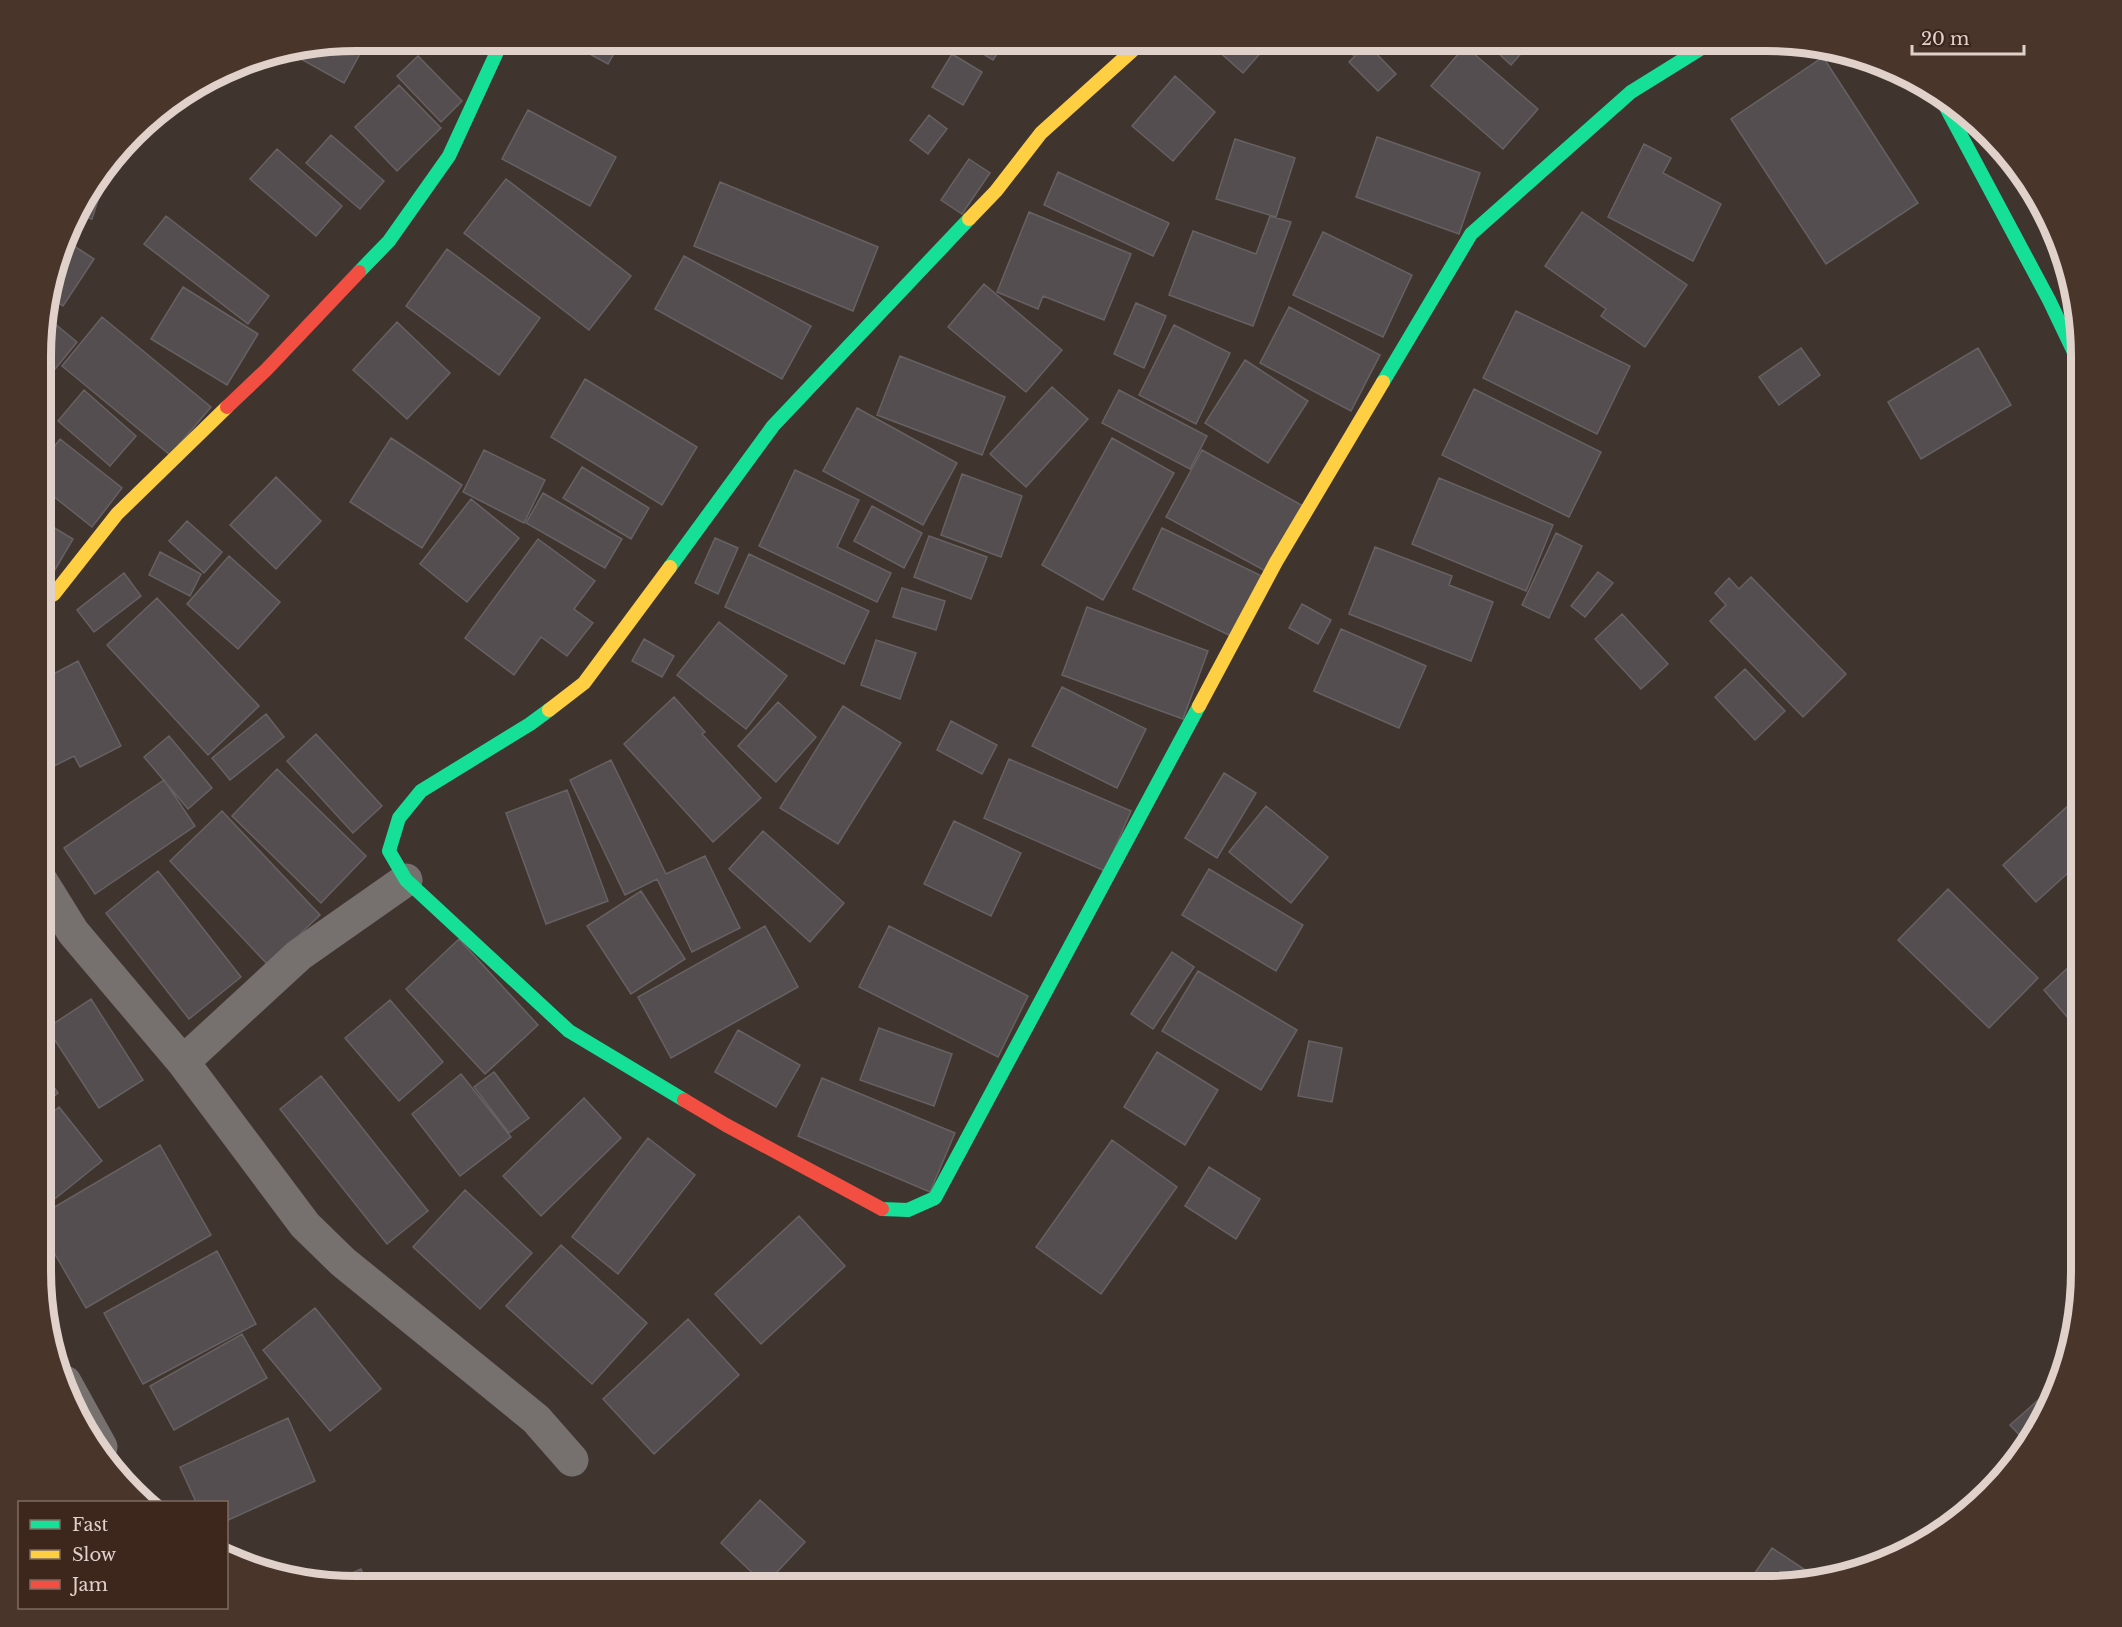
<svg xmlns="http://www.w3.org/2000/svg" width="2122" height="1627" font-family="'Libre Baskerville',serif">
	<rect width="100%" height="100%" fill="#40342e"/>
	<path fill="#544e50" stroke="#666163" stroke-width="1.5" d="M356,40L367,41L344,83L299,58L304,49Z
		M566,41H621L608,64Z
		M920,41H951L947,52Z
		M973,41H1005L993,60L970,46Z
		M1207,41H1271L1243,73Z
		M1334,41H1363L1353,55Z
		M1485,41H1532L1511,65Z
		M1367,44L1396,74L1378,91L1349,62Z
		M1465,46L1538,109L1503,149L1431,86Z
		M952,54L982,72L963,105L932,87Z
		M418,56L462,101L441,122L397,76Z
		M1823,57L1918,203L1826,264L1731,119Z
		M1175,76L1215,112L1173,161L1132,126Z
		M399,85L441,128L397,171L355,127Z
		M528,110L616,157L590,206L502,159Z
		M929,115L947,129L928,154L910,140Z
		M331,135L384,181L360,209L306,163Z
		M1377,137L1480,173L1459,234L1356,197Z
		M1235,139L1295,158L1276,217L1216,199Z
		M1644,144L1671,158L1663,173L1721,204L1693,261L1608,217Z
		M277,149L342,206L316,236L250,179Z
		M969,159L990,173L962,214L941,200Z
		M105,172H107L92,219L77,215L83,199Z
		M1058,172L1169,223L1153,256L1044,205Z
		M506,179L631,276L589,330L464,233Z
		M720,182L878,247L853,311L694,246Z
		M1029,212L1131,254L1104,320L1043,296L1038,309L997,292Z
		M1582,212L1687,285L1645,347L1601,316L1606,309L1545,266Z
		M166,216L269,296L248,324L144,244Z
		M1270,216L1291,222L1253,326L1169,295L1193,231L1256,254Z
		M1323,232L1412,275L1383,337L1293,295Z
		M68,242L94,259L63,306L49,297Z
		M447,249L540,318L499,375L406,306Z
		M684,256L811,326L782,379L655,309Z
		M984,284L1062,350L1026,392L948,327Z
		M183,287L258,334L227,385L151,339Z
		M1136,303L1166,316L1144,368L1114,354Z
		M1289,307L1380,355L1351,411L1260,363Z
		M1516,311L1630,366L1597,434L1483,378Z
		M43,314L77,342L43,384Z
		M102,317L211,407L170,455L62,366Z
		M397,322L450,373L407,419L353,370Z
		M1174,325L1230,353L1196,424L1139,395Z
		M1801,348L1820,375L1779,405L1759,377Z
		M1978,348L2011,405L1921,459L1888,402Z
		M900,356L1005,397L982,455L877,415Z
		M1245,360L1308,401L1268,463L1205,423Z
		M585,379L697,447L662,505L551,437Z
		M1052,387L1088,419L1026,487L990,454Z
		M1474,389L1601,452L1569,517L1442,455Z
		M84,390L136,436L110,466L58,421Z
		M1119,390L1207,436L1190,469L1102,423Z
		M857,408L957,463L923,525L823,471Z
		M391,438L462,485L422,548L350,502Z
		M1112,438L1174,473L1103,600L1042,565Z
		M60,439L122,488L92,527L43,488V461Z
		M484,450L545,480L524,523L463,492Z
		M1202,450L1305,507L1269,573L1166,517Z
		M582,467L649,508L631,539L563,498Z
		M795,470L859,500L837,547L891,573L877,602L759,546Z
		M962,474L1022,496L1001,557L941,535Z
		M276,477L321,521L276,569L230,525Z
		M1439,478L1553,525L1526,591L1412,544Z
		M543,493L622,539L605,568L526,523Z
		M471,499L519,538L467,602L420,564Z
		M872,506L922,533L904,568L854,541Z
		M43,521L73,539L46,585L43,582Z
		M187,521L222,552L204,573L169,541Z
		M1162,528L1264,577L1235,638L1133,589Z
		M1556,533L1582,546L1549,618L1522,605Z
		M929,536L987,557L971,599L914,577Z
		M715,538L738,548L718,594L695,583Z
		M538,539L595,581L574,609L593,623L567,656L541,637L514,675L465,638Z
		M1375,547L1452,576L1449,585L1493,602L1471,661L1349,614Z
		M160,552L201,574L190,596L149,575Z
		M749,554L869,611L844,664L725,607Z
		M229,556L280,602L238,649L187,604Z
		M1598,572L1613,583L1585,617L1571,606Z
		M124,573L141,596L94,632L77,610Z
		M1751,577L1846,674L1803,717L1710,621L1726,605L1715,593L1729,578L1739,589Z
		M902,588L945,601L936,630L893,617Z
		M157,598L259,706L208,755L107,645Z
		M1302,604L1331,620L1318,644L1289,628Z
		M1087,607L1208,651L1183,719L1062,675Z
		M1622,614L1668,664L1641,689L1595,639Z
		M719,622L787,676L746,729L677,675Z
		M1341,629L1426,666L1399,728L1314,691Z
		M644,639L674,656L662,677L632,661Z
		M876,640L916,653L900,699L861,685Z
		M78,661L121,746L80,767L74,756L42,772V680Z
		M1745,669L1785,711L1755,740L1715,697Z
		M1062,687L1146,729L1117,788L1032,746Z
		M674,697L705,732L702,734L761,798L713,842L624,744Z
		M778,702L816,737L776,782L738,746Z
		M843,706L901,743L838,844L780,808Z
		M266,714L284,737L230,780L212,758Z
		M951,721L997,745L982,774L937,750Z
		M316,734L382,806L353,833L287,761Z
		M169,736L212,788L188,809L144,757Z
		M1009,759L1131,811L1105,871L984,818Z
		M611,760L666,874L705,856L740,928L692,952L657,879L625,895L570,780Z
		M277,769L366,856L321,903L232,816Z
		M1224,773L1256,793L1217,858L1185,838Z
		M164,780L195,826L95,894L64,848Z
		M567,790L608,901L546,924L506,813Z
		M2081,794V861L2036,902L2003,865Z
		M1266,806L1328,857L1291,903L1229,852Z
		M222,811L320,915L268,965L170,861Z
		M954,821L1021,853L991,916L924,884Z
		M763,831L844,903L810,942L729,869Z
		M1209,869L1303,925L1276,971L1182,915Z
		M158,871L241,977L189,1019L106,913Z
		M1948,889L2038,978L1989,1028L1898,940Z
		M641,891L685,959L631,994L587,926Z
		M765,926L798,987L671,1058L638,997Z
		M889,926L1028,996L998,1057L859,987Z
		M459,939L538,1025L485,1074L406,989Z
		M1172,952L1194,967L1153,1029L1131,1014Z
		M2073,963L2081,972V1033L2044,990Z
		M1198,971L1297,1030L1261,1090L1162,1031Z
		M91,999L143,1080L99,1108L47,1028Z
		M390,1000L443,1062L399,1101L345,1038Z
		M879,1028L952,1054L934,1106L860,1080Z
		M738,1030L800,1065L776,1107L715,1072Z
		M1309,1041L1342,1048L1332,1102L1298,1096Z
		M1157,1052L1218,1090L1185,1145L1124,1107Z
		M42,1069L58,1093L42,1105Z
		M494,1072L529,1118L509,1133L474,1087Z
		M461,1074L511,1137L460,1176L412,1114Z
		M321,1076L428,1211L387,1244L280,1109Z
		M822,1078L955,1133L930,1192L798,1136Z
		M584,1098L621,1138L541,1216L503,1176Z
		M59,1107L102,1161L41,1210L42,1121Z
		M648,1138L695,1175L618,1274L572,1237Z
		M1112,1140L1177,1187L1101,1294L1036,1247Z
		M160,1145L211,1235L86,1308L41,1230V1215Z
		M1209,1167L1260,1199L1236,1239L1185,1206Z
		M465,1190L532,1253L480,1309L413,1247Z
		M799,1216L845,1266L761,1344L715,1294Z
		M561,1245L647,1323L592,1384L506,1306Z
		M217,1251L256,1324L143,1384L104,1313Z
		M315,1308L381,1389L330,1431L263,1350Z
		M688,1319L739,1375L654,1454L603,1399Z
		M242,1334L267,1378L174,1430L150,1386Z
		M2054,1386L2057,1392L2026,1442L2010,1425Z
		M288,1418L315,1481L226,1521V1502H196L180,1467Z
		M760,1500L805,1542L765,1585L721,1543Z
		M1772,1548L1822,1581L1746,1586Z
		M361,1569L369,1586H336L327,1584Z"/>
	<g fill="none" stroke-linecap="round" stroke-linejoin="round">
		<path stroke="#76716f" stroke-width="33" d="M42,882L73,932L183,1062L305,1225L343,1262L536,1419L572,1460
			M183,1062L299,955L406,880
			M65,1382L101,1447"/>
		<path stroke="#16e098" stroke-width="14" d="M1941,98L2049,300L2081,367
			M359,272L389,241L449,156L502,41
			M1383,382L1471,234L1631,92L1713,41
			M670,567L773,426L969,219
			M549,710L530,724L421,791L399,818L389,851L406,880L569,1031L684,1100
			M882,1209L908,1210L935,1198L1199,706"/>
		<path stroke="#ffcf43" stroke-width="14" d="M969,219L996,191L1041,133L1143,41
			M43,600L54,594L117,514L227,407
			M1199,706L1276,562L1383,382
			M549,710L584,683L670,567"/>
		<path stroke="#f24e42" stroke-width="14" d="M227,407L266,370L359,272
			M684,1100L726,1125L882,1209"/>
	</g>
	<path d="M0 0H2122V1627H0ZM356 51H1766A305 305 0 0 1 2071 356V1271A305 305 0 0 1 1766 1576H356A305 305 0 0 1 51 1271V356A305 305 0 0 1 356 51Z" fill="#4a352b" fill-rule="evenodd"/>
	<path fill="none" stroke="#e0d1ca" stroke-width="8" d="M356 51H1766A305 305 0 0 1 2071 356V1271A305 305 0 0 1 1766 1576H356A305 305 0 0 1 51 1271V356A305 305 0 0 1 356 51Z"/>
	<rect x="18" y="1501" width="210" height="108" fill="#3d271d" stroke="#7e6b62" stroke-width="1.5"/>
	<rect x="30" y="1520" width="30" height="9" fill="#16e098" stroke="#7e6b62" stroke-width="1.5"/>
	<text x="72" y="1531" font-size="18" fill="#e0d1ca">Fast</text>
	<rect x="30" y="1550" width="30" height="9" fill="#ffcf43" stroke="#7e6b62" stroke-width="1.5"/>
	<text x="72" y="1561" font-size="18" fill="#e0d1ca">Slow</text>
	<rect x="30" y="1580" width="30" height="9" fill="#f24e42" stroke="#7e6b62" stroke-width="1.5"/>
	<text x="72" y="1591" font-size="18" fill="#e0d1ca">Jam</text>
	<path d="M1912 45v9h112v-9" fill="none" stroke="#e0d1ca" stroke-width="3"/>
	<text x="1921" y="45" font-size="18" fill="#e0d1ca" stroke="#3d271d" stroke-width="4.5" paint-order="stroke">20 m</text>
</svg>
